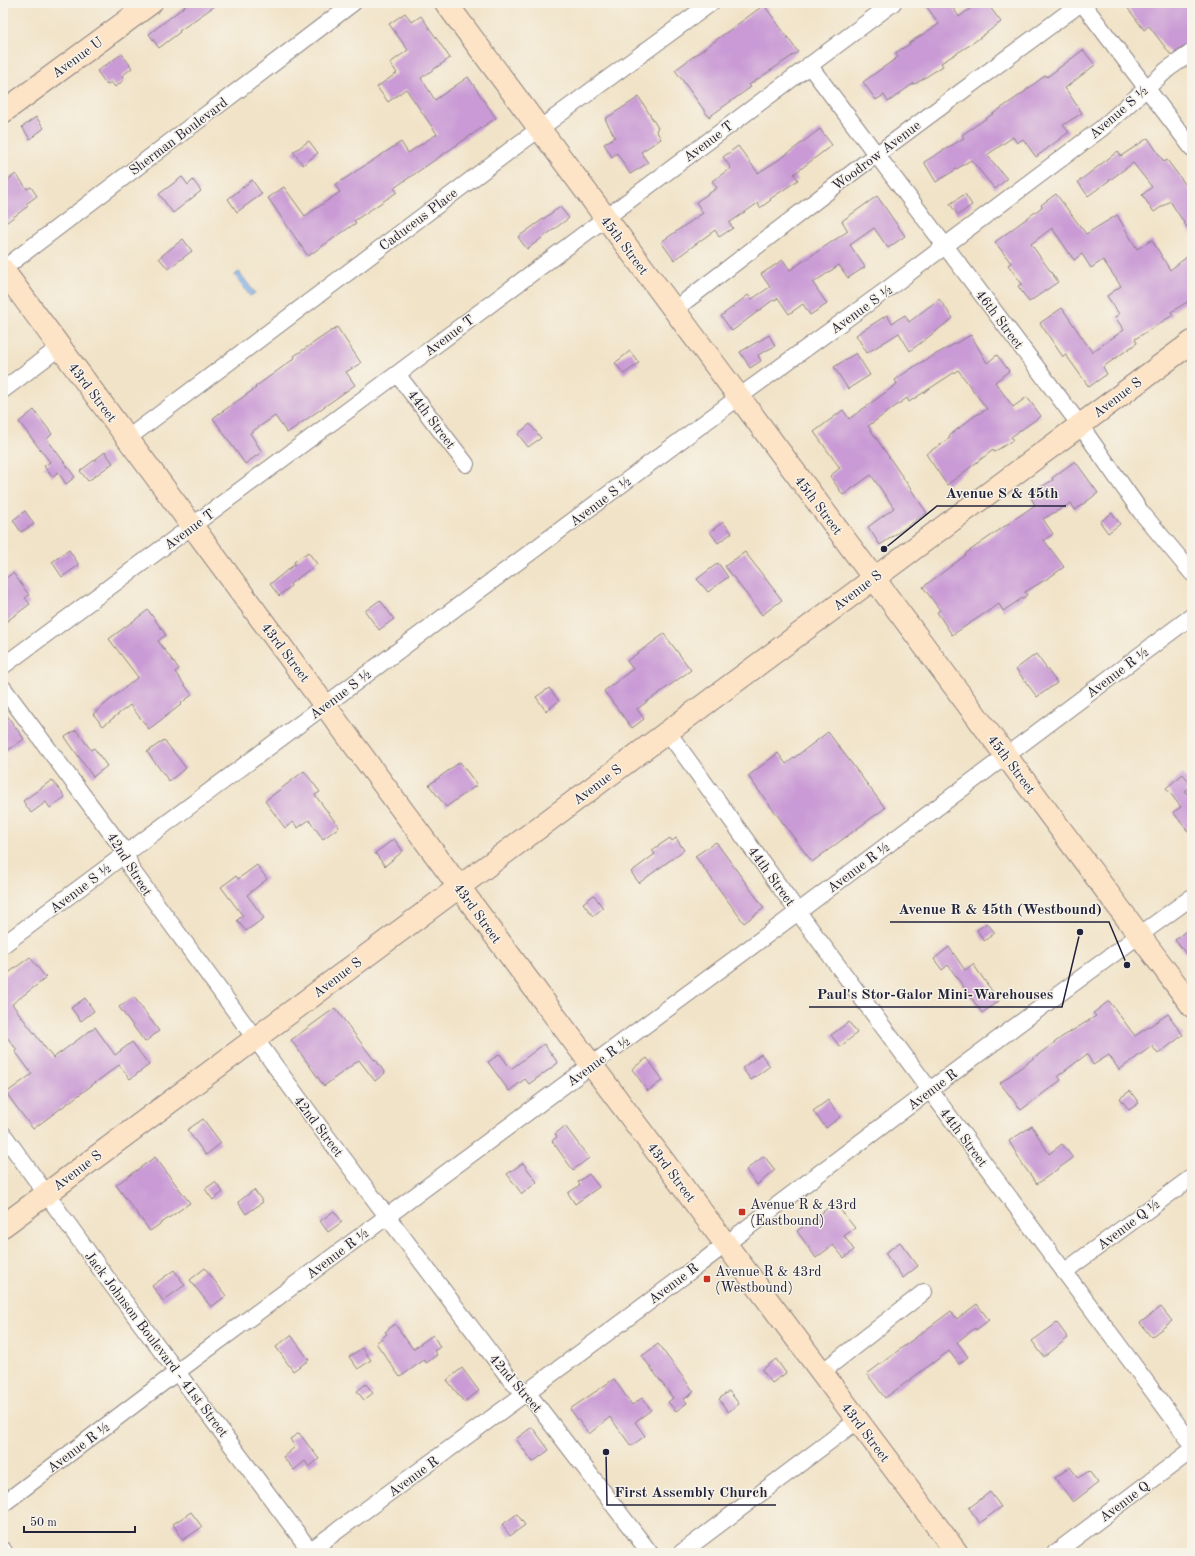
<svg xmlns="http://www.w3.org/2000/svg" width="1195" height="1556" font-family="'Old Standard TT',serif">
	<rect width="100%" height="100%" fill="#f7f3e8"/>
	<filter id="ink" filterUnits="userSpaceOnUse"><feTurbulence type="fractalNoise" baseFrequency=".025" numOctaves="2"/><feDisplacementMap in="SourceGraphic" scale="8" xChannelSelector="R" yChannelSelector="G"/><feConvolveMatrix kernelMatrix="1 2 1 2 8 2 1 2 1" color-interpolation-filters="sRGB"/></filter>
	<filter id="wash" filterUnits="userSpaceOnUse"><feTurbulence type="fractalNoise" baseFrequency=".012" numOctaves="4" result="noise"/><feDisplacementMap in="SourceGraphic" scale="16" xChannelSelector="R" yChannelSelector="G"/><feGaussianBlur stdDeviation="0.9" result="paint"/><feColorMatrix in="noise" values="0 0 0 0 0 0 0 0 0 0 0 0 0 0 0 0 0 1.4 0 .05"/><feComposite in="paint" operator="in"/></filter>
	<g filter="url(#wash)">
		<rect width="100%" height="100%" fill="#f1e3c8"/>
		<path fill="#80b3ed" stroke="#516a94" d="M239,272L255,293L250,296L235,275Z"/>
		<g id="blocks">
			<path fill="#c99ad5" d="M189,3H219L179,31L180,32L159,48L149,34Z
				M924,3H950L959,17L978,3H987L1001,22L970,45L941,63L943,66L915,84L914,83L888,102L884,95L876,100L863,82L898,57L895,53L910,44L909,43L939,24Z
				M1124,3H1192V42L1171,55L1149,26L1144,30Z
				M764,5L798,52L749,85L751,87L709,117L675,70Z
				M405,13L412,22L421,16L450,58L421,78L435,100L468,77L496,118L394,188L397,192L354,221L356,223L308,256L268,198L284,187L305,216L340,192L335,185L401,142L408,153L437,134L406,89L388,102L377,87L397,73L390,63L408,50L389,24Z
				M1083,50L1095,65L1065,88L1082,113L1063,125L1069,132L1036,157L1023,139L1017,143L1013,137L987,155L1007,179L995,189L971,160L936,182L924,162L964,138L962,135L1026,91V90L1046,75L1047,77Z
				M122,54L132,68L122,76L124,80L115,87L111,82L107,85L97,71Z
				M639,97L658,128L656,130L661,139L641,152L648,163L630,174L617,153L612,157L604,144L615,137L605,119Z
				M36,117L44,128L30,139L22,127Z
				M820,129L832,145L794,174L798,180L770,199L771,200L760,208L758,203L729,223L733,228L719,237L715,230L674,260L661,242L703,213L696,202L717,188L712,181L731,168L723,157L738,146L758,173L783,157Z
				M1148,138L1164,162L1167,160L1192,193V235L1170,201L1154,212L1142,195L1152,187L1133,163L1088,196L1078,182L1118,151L1121,156Z
				M309,141L318,153L303,165L293,152Z
				M16,174L27,189L31,187L37,196L26,204L28,206L3,225V183Z
				M182,177L188,185L193,180L201,191L173,213L159,194Z
				M252,180L262,194L237,212L228,199Z
				M965,194L972,205L958,215L950,204Z
				M1056,194L1086,234L1117,215L1137,249L1152,240L1170,270L1192,253V299L1171,312L1173,315L1135,339L1137,343L1103,367L1107,374L1089,387L1066,355L1063,357L1040,323L1062,308L1092,352L1124,330L1115,317L1119,314L1107,296L1121,286L1103,260L1091,268L1082,254L1074,260L1052,228L1031,244L1058,282L1029,302L1018,286L1022,284L1008,265L1011,263L995,242L1042,207L1041,205Z
				M877,196L905,236L888,248L874,228L850,245L865,267L848,278L839,265L813,283L827,304L810,315L803,304L789,314L778,298L774,301L773,300L732,331L721,316L748,295L752,299L770,287L761,274L783,260L790,270L848,231L842,221Z
				M560,207L569,218L527,249L518,237Z
				M183,239L192,251L168,269L159,258Z
				M939,299L953,318L910,351L899,333L867,353L856,335L887,315L892,323L905,315L909,322Z
				M337,327L361,363L346,372L355,385L287,433L275,416L250,433L262,452L245,464L213,418L256,388L255,387L295,358L294,356Z
				M769,335L775,346L758,355L761,361L750,368L740,352Z
				M971,335L987,363L997,355L1009,371L995,382L1013,407L1027,397L1041,416L1011,437L1013,440L994,452L993,450L947,485L926,454L950,438L949,436L973,417L987,409L958,370L909,402L907,398L868,426L927,513L880,545L868,527L894,508L871,475L843,495L830,476L840,468L814,432L843,410L849,419L897,384L895,380L918,364Z
				M630,351L639,363L624,374L615,363Z
				M856,353L870,375L848,389L834,367Z
				M34,410L52,434L47,439L75,477L66,484L58,472L52,477L44,466L50,462L19,422Z
				M530,424L541,438L528,447L518,434Z
				M105,452L113,463L88,481L80,471Z
				M1075,461L1098,493L1075,510L1071,503L1043,519L1053,534L1044,540L1064,567L1050,577L1025,592L1027,595L1003,611L999,604L952,635L937,612L940,610L923,587L966,555L965,554L1035,505L1029,494L1053,480L1052,478Z
				M25,511L34,524L21,532L13,520Z
				M1112,513L1120,524L1108,533L1100,522Z
				M723,522L732,533L718,543L710,532Z
				M69,550L79,565L62,577L52,562Z
				M308,552L317,564L290,584L291,586L279,596L270,584L295,564L294,562Z
				M745,552L782,600L762,615L725,566Z
				M718,563L728,577L708,592L697,579Z
				M13,573L29,595L25,598L30,604L3,624V580Z
				M380,600L394,619L379,630L365,611Z
				M148,610L166,635L158,641L179,669L175,672L192,695L181,703L182,704L149,729L130,705L103,726L93,714L138,677L109,639Z
				M664,634L691,670L637,709L644,719L632,728L604,691L633,669L627,661Z
				M1036,654L1057,683L1037,697L1016,669Z
				M549,688L559,701L546,711L536,697Z
				M3,710L24,739L7,751L3,745Z
				M76,730L91,750L94,748L107,766L93,777L65,737Z
				M828,732L885,808L812,862L748,776L778,753L786,764Z
				M164,740L186,768L169,781L147,752Z
				M460,762L477,785L446,807L429,785Z
				M304,771L320,792L315,795L339,827L323,839L309,820L298,828L293,822L285,828L265,801Z
				M1183,774L1192,786L1185,791L1192,799V837L1173,812L1181,807L1166,788Z
				M52,780L65,797L50,808L46,802L31,813L23,801Z
				M670,838L672,841L676,838L684,850L639,883L631,872L655,854L652,850Z
				M394,839L403,851L385,866L375,853Z
				M716,842L764,908L744,923L695,856Z
				M257,865L267,879L247,895L264,918L246,931L237,920L243,916L221,887L236,876L238,879Z
				M594,895L603,908L593,916L583,903Z
				M987,923L995,933L984,941L977,930Z
				M1192,926V961L1175,940Z
				M949,947L965,970L973,964L999,1001L982,1013L948,965L942,970L934,959Z
				M30,957L46,978L12,1004L53,1058L95,1027L115,1055L132,1042L149,1065L130,1079L119,1065L33,1129L6,1093L32,1074L15,1051L17,1050L3,1032V977Z
				M134,997L159,1031L145,1042L119,1007Z
				M85,998L94,1011L81,1021L71,1008Z
				M1109,1001L1135,1036L1168,1014L1183,1035L1158,1054L1152,1046L1119,1070L1109,1055L1093,1065L1087,1054L1058,1076L1061,1080L1021,1110L1000,1083L1062,1037L1096,1016L1093,1013Z
				M335,1008L374,1060L375,1059L385,1073L375,1081L359,1060L324,1086L291,1040Z
				M849,1022L857,1033L840,1047L831,1035Z
				M544,1044L558,1063L529,1084L525,1079L509,1091L488,1062L500,1054L511,1069Z
				M761,1054L770,1066L751,1080L742,1068Z
				M647,1058L663,1080L648,1091L632,1069Z
				M1130,1091L1139,1103L1129,1110L1120,1098Z
				M828,1100L840,1117L826,1128L813,1111Z
				M203,1119L221,1143L206,1155L187,1130Z
				M565,1126L589,1158L573,1170L552,1141L557,1137L555,1134Z
				M1032,1126L1049,1154L1062,1144L1073,1158L1037,1184L1023,1165L1009,1141Z
				M764,1156L775,1170L757,1185L746,1170Z
				M155,1157L190,1203L150,1231L116,1185Z
				M523,1163L537,1182L522,1194L507,1174Z
				M589,1174L599,1187L575,1204L568,1193L580,1185L578,1182Z
				M215,1182L223,1192L213,1200L205,1189Z
				M254,1190L263,1202L246,1214L238,1202Z
				M835,1203L855,1228L844,1236L854,1250L844,1258L833,1245L816,1258L797,1231Z
				M334,1211L342,1222L328,1232L320,1221Z
				M900,1242L918,1266L903,1278L885,1253Z
				M205,1268L226,1296L211,1307L190,1280Z
				M174,1270L185,1285L163,1301L152,1286Z
				M977,1304L989,1320L976,1330L975,1328L957,1342L968,1357L959,1364L949,1351L885,1398L867,1374L951,1311L957,1319Z
				M1161,1307L1172,1321L1151,1337L1140,1323Z
				M1057,1323L1068,1338L1044,1357L1032,1341Z
				M395,1324L413,1349L433,1335L440,1347L434,1351L437,1355L426,1363L424,1360L400,1377L376,1343L387,1334L385,1332Z
				M291,1335L309,1360L293,1371L276,1347Z
				M658,1344L694,1392L684,1399L687,1403L676,1411L668,1402L673,1398L642,1356Z
				M362,1348L371,1360L358,1369L349,1357Z
				M776,1359L786,1373L772,1383L762,1370Z
				M462,1368L479,1391L464,1402L447,1380Z
				M614,1379L632,1405L642,1398L651,1410L635,1422L645,1436L631,1446L610,1417L589,1434L570,1409Z
				M366,1384L373,1393L364,1400L357,1391Z
				M729,1391L739,1404L728,1412L719,1399Z
				M532,1427L549,1450L533,1462L516,1439Z
				M299,1433L319,1459L309,1467L305,1461L294,1470L283,1457L295,1447L290,1439Z
				M1070,1467L1078,1478L1089,1471L1098,1483L1073,1502L1055,1478Z
				M990,1492L1001,1507L980,1523L969,1508Z
				M191,1512L202,1527L183,1540L173,1524Z
				M517,1514L525,1525L510,1536L502,1525Z"/>
		</g>
	</g>
	<g filter="url(#ink)">
		<use href="#blocks" fill-opacity="0" stroke="#8a8282" stroke-width="1"/>
		<g fill="none" stroke-linecap="round" stroke-linejoin="round">
			<g stroke="#8a8282" stroke-width="18">
				<path id="street" d="M1082,3L1192,148
					M809,65L1080,425L1141,512L1192,573
					M3,269L353,3
					M674,310L857,169L1081,3
					M397,374L466,464
					M3,390L60,347
					M128,438L516,146L711,3
					M3,666L397,374L893,3
					M3,688L126,853L131,869L322,1130L513,1383L527,1392L650,1553
					M667,731L798,912L1192,1444
					M3,945L739,397L889,288L1102,128L1168,69L1192,52
					M3,1134L109,1281L312,1553
					M1064,1272L1192,1177
					M822,1372L924,1292
					M3,1504L177,1372L798,912L1192,616
					M3,1550L5,1553
					M307,1553C447,1450 588,1349 726,1244C880,1127 1035,1010 1192,897
					M681,1553L858,1420
					M1055,1553L1192,1450"/>
			</g>
			<g stroke="#8a8282" stroke-width="24">
				<path id="secondary" d="M446,3L1192,1006
					M3,112L151,3
					M3,270L525,976L957,1553
					M3,1226L1192,342"/>
			</g>
			<use href="#street" stroke="#fff" stroke-width="16"/>
			<use href="#secondary" stroke="#fee4c6" stroke-width="22"/>
		</g>
	</g>
	<g fill="#c8321e" stroke="#f7f3e8" stroke-width="1.5">
		<rect x="738" y="1208" width="8" height="8" rx="2"/>
		<rect x="703" y="1275" width="8" height="8" rx="2"/>
	</g>
	<g text-anchor="middle" stroke-width="3" stroke-linejoin="round" paint-order="stroke">
		<g font-size="14" fill="#22223b" stroke="#f7f3e8">
			<text transform="translate(77 57) rotate(-36)" y="5">Avenue U</text>
			<text transform="translate(1118 112) rotate(-41)" y="5">Avenue S ½</text>
			<text transform="translate(178 136) rotate(-37)" y="5">Sherman Boulevard</text>
			<text transform="translate(708 141) rotate(-37)" y="5">Avenue T</text>
			<text transform="translate(876 155) rotate(-37)" y="5">Woodrow Avenue</text>
			<text transform="translate(418 219) rotate(-37)" y="5">Caduceus Place</text>
			<text transform="translate(625 245) rotate(53)" y="5">45th Street</text>
			<text transform="translate(861 309) rotate(-36)" y="5">Avenue S ½</text>
			<text transform="translate(1000 319) rotate(53)" y="5">46th Street</text>
			<text transform="translate(449 335) rotate(-37)" y="5">Avenue T</text>
			<text transform="translate(93 392) rotate(53)" y="5">43rd Street</text>
			<text transform="translate(1117 397) rotate(-37)" y="5">Avenue S</text>
			<text transform="translate(432 419) rotate(53)" y="5">44th Street</text>
			<text transform="translate(600 501) rotate(-37)" y="5">Avenue S ½</text>
			<text transform="translate(819 505) rotate(53)" y="5">45th Street</text>
			<text transform="translate(189 529) rotate(-36)" y="5">Avenue T</text>
			<text transform="translate(857 590) rotate(-37)" y="5">Avenue S</text>
			<text transform="translate(286 652) rotate(53)" y="5">43rd Street</text>
			<text transform="translate(1117 672) rotate(-37)" y="5">Avenue R ½</text>
			<text transform="translate(340 694) rotate(-37)" y="5">Avenue S ½</text>
			<text transform="translate(1012 764) rotate(53)" y="5">45th Street</text>
			<text transform="translate(597 784) rotate(-37)" y="5">Avenue S</text>
			<text transform="translate(130 864) rotate(58)" y="5">42nd Street</text>
			<text transform="translate(858 867) rotate(-37)" y="5">Avenue R ½</text>
			<text transform="translate(772 876) rotate(54)" y="5">44th Street</text>
			<text transform="translate(80 888) rotate(-37)" y="5">Avenue S ½</text>
			<text transform="translate(478 913) rotate(54)" y="5">43rd Street</text>
			<text transform="translate(337 977) rotate(-37)" y="5">Avenue S</text>
			<text transform="translate(598 1061) rotate(-36)" y="5">Avenue R ½</text>
			<text transform="translate(932 1089) rotate(-37)" y="5">Avenue R</text>
			<text transform="translate(319 1126) rotate(53)" y="5">42nd Street</text>
			<text transform="translate(964 1137) rotate(53)" y="5">44th Street</text>
			<text transform="translate(77 1170) rotate(-37)" y="5">Avenue S</text>
			<text transform="translate(672 1172) rotate(53)" y="5">43rd Street</text>
			<text transform="translate(1128 1224) rotate(-37)" y="5">Avenue Q ½</text>
			<text transform="translate(337 1253) rotate(-37)" y="5">Avenue R ½</text>
			<text transform="translate(673 1283) rotate(-37)" y="5">Avenue R</text>
			<text transform="translate(157 1344) rotate(53)" y="5">Jack Johnson Boulevard - 41st Street</text>
			<text transform="translate(516 1383) rotate(49)" y="5">42nd Street</text>
			<text transform="translate(866 1432) rotate(53)" y="5">43rd Street</text>
			<text transform="translate(78 1447) rotate(-37)" y="5">Avenue R ½</text>
			<text transform="translate(413 1476) rotate(-36)" y="5">Avenue R</text>
			<text transform="translate(1124 1501) rotate(-37)" y="5">Avenue Q</text>
		</g>
		<g font-size="14" fill="#22223b" stroke="#f7f3e8" text-anchor="start">
			<text x="750" y="1209">Avenue R &amp; 43rd<tspan x="750" dy="16">(Eastbound)</tspan></text>
			<text x="715" y="1276">Avenue R &amp; 43rd<tspan x="715" dy="16">(Westbound)</tspan></text>
		</g>
	</g>
	<path fill="none" stroke="#22223b" stroke-width="1.5" d="M884 549L937 506H1066M1127 965L1109 922H890M1080 932L1062 1007H809M606 1452L607 1505H776"/>
	<g fill="#22223b" stroke="#f7f3e8" stroke-width="1.5">
		<circle cx="884" cy="549" r="4"/>
		<circle cx="1127" cy="965" r="4"/>
		<circle cx="1080" cy="932" r="4"/>
		<circle cx="606" cy="1452" r="4"/>
	</g>
	<g font-size="15" text-anchor="middle" font-weight="bold" fill="#22223b" stroke="#f7f3e8" stroke-width="3" stroke-linejoin="round" paint-order="stroke">
		<text x="1002" y="498">Avenue S &amp; 45th</text>
		<text x="1000" y="914">Avenue R &amp; 45th (Westbound)</text>
		<text x="935" y="999">Paul's Stor-Galor Mini-Warehouses</text>
		<text x="691" y="1497">First Assembly Church</text>
	</g>
	<rect width="1195" height="1556" fill="none" stroke="#f7f3e8" stroke-width="16"/>
	<path d="M24 1526v6h111v-6" fill="none" stroke="#22223b" stroke-width="2"/>
	<text x="30" y="1526" font-size="12" fill="#22223b" stroke="#f7f3e8" stroke-width="3" paint-order="stroke">50 m</text>
</svg>
